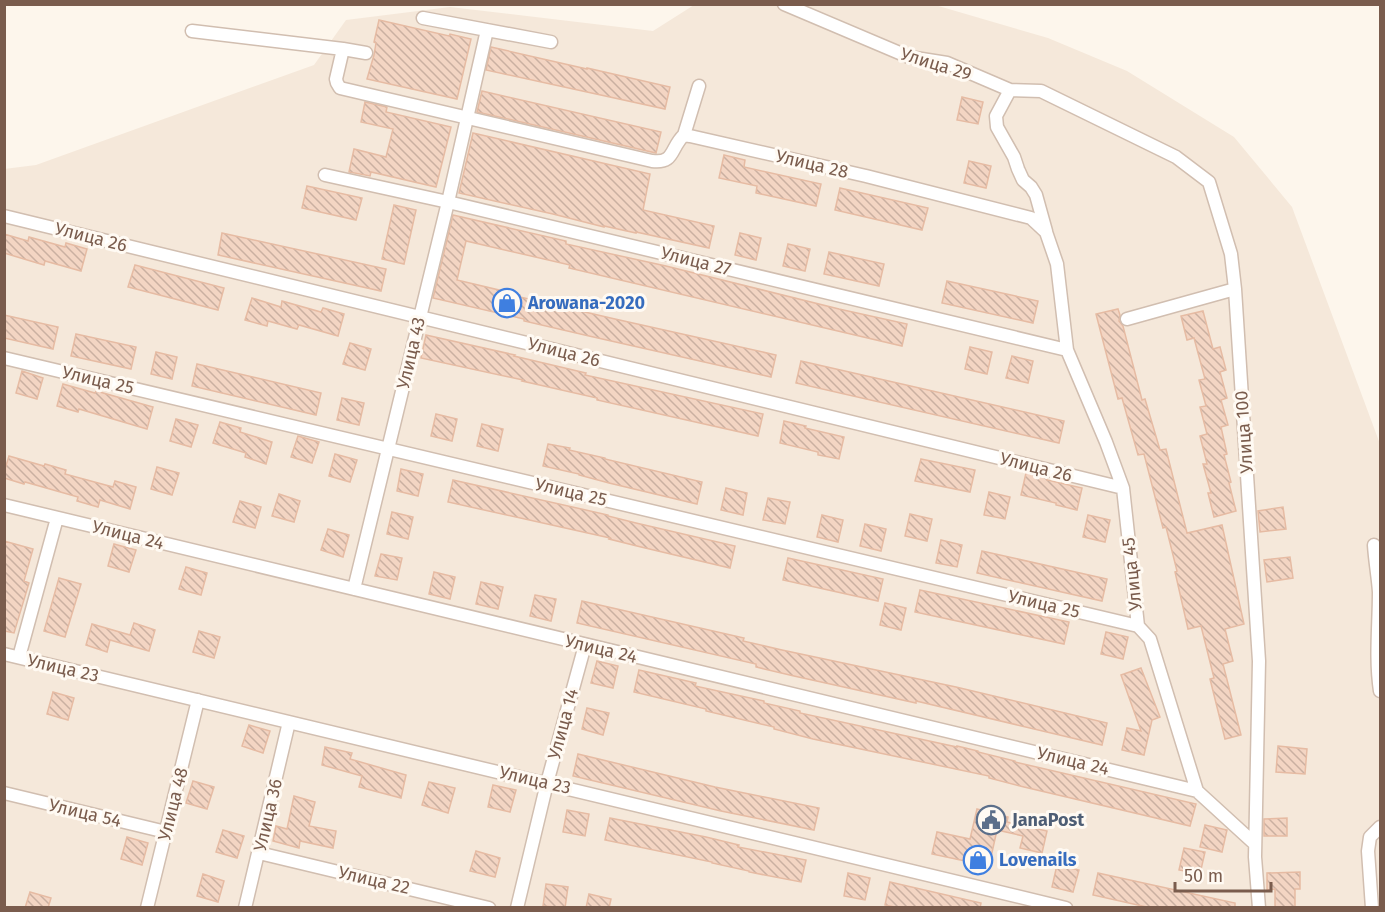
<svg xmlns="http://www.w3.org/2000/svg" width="1385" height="912" font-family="'Fira Sans',sans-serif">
	<defs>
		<pattern id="building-back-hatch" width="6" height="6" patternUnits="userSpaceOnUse" patternTransform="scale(1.5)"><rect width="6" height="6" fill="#f3d5c3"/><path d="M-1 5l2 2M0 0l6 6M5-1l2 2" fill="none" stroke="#cab0a1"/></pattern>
	</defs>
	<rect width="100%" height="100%" fill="#fdf6ec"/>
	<path fill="#f5e8da" d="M694,5H935L1048,38L1127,71L1234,137L1292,207L1380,444V907H5L4,169L36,165L314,65L346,20L450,7L653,31Z"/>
	<path fill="url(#building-back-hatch)" stroke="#e6bba3" stroke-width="1.5" d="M379,20L449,36L450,34L471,39L457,99L367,79L374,55L376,43L374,42Z
		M491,47L587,69V68L670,87L665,109L486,70Z
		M482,91L661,132L656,153L477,112Z
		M962,97L983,102L978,124L957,120Z
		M365,102L387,107L386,112L451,127L436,187L371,172L370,176L349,172L354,149L386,157L393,129L361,122Z
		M473,133L650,174L643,210L714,226L709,248L636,232V233L604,226V227L553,214L459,193Z
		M724,155L745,160L744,167L821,184L816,206L756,193L757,186L719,178Z
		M969,161L991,166L986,188L964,183Z
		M307,186L362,198L356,220L302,208Z
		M840,188L928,208L922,230L835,210Z
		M394,205L416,210L404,264L382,259Z
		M453,215L566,241V244L666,266L839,309L907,324L902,346L569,268L570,265L466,241L457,280L520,295V297L615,319L776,355L771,377L589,336L524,321V319L433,298Z
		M222,233L386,269L381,291L218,255Z
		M740,233L761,238L756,260L735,255Z
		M4,234L28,241L29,237L65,247L66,243L87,249L81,271L45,261L44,265L4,253Z
		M788,244L810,249L805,271L783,266Z
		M829,252L884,264L879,286L824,274Z
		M135,265L224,288L218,310L128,287Z
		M947,281L1038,301L1033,323L942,303Z
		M252,298L281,307L282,301L321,312L323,308L344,314L338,336L299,325L297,329L268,321L267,326L245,320Z
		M1118,309L1120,315L1119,321L1123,326L1142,400L1145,399L1160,450L1166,449L1187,533L1222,525L1244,624L1225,629L1233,661L1223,664L1241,735L1225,739L1210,679L1214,678L1201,626L1188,629L1175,572L1177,571L1166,527L1163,528L1144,454L1138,455L1122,398L1118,399L1096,314Z
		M1203,311L1213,349L1220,347L1226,370L1220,372L1227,398L1221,400L1228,425L1221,427L1227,454L1224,455L1231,482L1229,483L1236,511L1214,517L1208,493H1211L1203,464H1207L1200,436L1207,434L1200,407L1206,406L1199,380L1205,379L1194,338L1187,340L1181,316Z
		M4,315L58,327L53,349L4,338Z
		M76,334L136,347L131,369L71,356Z
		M426,335L515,355L514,356L586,373L585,375L763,414L758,436L597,400V398L522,381L523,380L421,358Z
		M350,343L371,349L365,370L343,364Z
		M970,347L992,352L987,374L965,369Z
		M156,352L177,357L172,379L151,374Z
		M1012,356L1033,361L1028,383L1006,378Z
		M801,361L1064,421L1059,443L796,383Z
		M197,364L321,393L316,415L192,386Z
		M22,371L43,378L37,399L16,393Z
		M63,384L95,393L96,391L153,407L147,429L79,409L78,412L57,406Z
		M342,398L364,403L359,425L337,420Z
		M436,414L457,419L452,441L431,436Z
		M176,419L198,425L191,447L170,441Z
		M784,421L806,426L805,428L844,437L839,459L818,455V452L780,443Z
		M220,422L241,428L240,432L272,442L266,464L245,457L246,453L213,443Z
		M482,424L503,429L498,451L477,446Z
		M298,436L319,442L312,463L291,457Z
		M548,444L570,448L569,450L605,458V459L702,482L697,504L609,483L579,475V474L543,466Z
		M335,454L357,460L350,482L329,476Z
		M9,456L44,466L45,464L66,470L65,474L113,487L115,481L136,487L130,509L100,500L98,507L77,501L78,497L25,482L24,484L4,478V472Z
		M921,459L975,470L970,492L915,481Z
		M157,467L179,473L172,495L151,489Z
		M401,469L423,474L418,496L397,491Z
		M1026,473L1047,478V480L1082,488L1077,510L1056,505V503L1021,495Z
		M453,480L608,515V516L636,523L735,546L730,568L641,547L609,539L610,538L448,502Z
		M726,488L747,493L743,515L721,510Z
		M989,492L1010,497L1005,519L984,515Z
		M279,494L300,501L294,522L272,516Z
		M768,498L790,502L785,524L763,520Z
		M240,501L261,507L255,528L233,522Z
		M1283,507L1286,529L1260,532L1258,511Z
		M392,512L413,517L408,539L387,534Z
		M910,514L932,519L927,541L905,536Z
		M822,515L843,520L838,542L817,537Z
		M1088,515L1110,520L1105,542L1083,537Z
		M865,524L886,529L881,551L860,546Z
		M328,529L349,535L343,557L321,550Z
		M941,540L962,545L957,567L936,563Z
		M4,541L33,549L24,581L29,583L14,633L4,631Z
		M114,544L136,550L129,572L108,566Z
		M982,551L1107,579L1102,601L977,573Z
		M381,554L402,558L397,580L375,576Z
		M1290,557L1293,578L1267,582L1264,560Z
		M788,558L883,579L878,601L783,580Z
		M186,567L207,573L201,595L179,589Z
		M434,572L455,577L450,599L429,594Z
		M59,578L81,584L65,637L44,631Z
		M481,582L503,587L498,609L476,604Z
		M920,590L1069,622L1064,644L915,612Z
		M535,595L556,599L551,621L530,616Z
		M582,601L744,638L743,641L782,650L956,687L1107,723L1102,745L916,701V703L794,676L756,667V664L577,623Z
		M885,603L906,608L901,630L880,625Z
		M134,623L155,630L149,651L110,640L107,652L86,645L92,624L130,635Z
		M199,631L220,637L214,658L193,652Z
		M1106,632L1128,637L1123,659L1101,654Z
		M597,661L618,666L613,688L591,683Z
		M1141,668L1160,717L1152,720L1144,755L1122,750L1127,728L1141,731L1121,675Z
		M639,670L696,683L695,686L764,701V703L800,711V713L957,747V746L978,751V752L1015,761V762L1196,804L1190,826L1024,787L989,778V776L813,739L774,729V727L706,711V709L634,692Z
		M53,692L74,698L68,720L47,714Z
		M587,708L609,713L603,735L582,729Z
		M249,725L270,731L263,753L242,746Z
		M1278,746L1307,749L1305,774L1276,772Z
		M325,747L352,753L350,759L406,775L401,798L359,787L362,776L322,765Z
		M578,754L715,787L819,808L814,830L721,811L573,776Z
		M193,781L214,787L207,809L186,803Z
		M429,782L455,788L448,813L422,805Z
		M493,785L516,790L510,812L488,807Z
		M294,796L315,802L309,826L336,831L333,848L300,841L299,848L273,841L276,826L287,829Z
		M977,809L1008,817L1007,822L1047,831L1042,853L1020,848L1023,836L997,830L989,866L932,854L937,832L970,839Z
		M567,810L589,814L585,836L563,832Z
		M610,818L706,837L739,845L738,847L806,860L801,882L749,872V871L712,863V862L605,840Z
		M1287,818V836H1264V819Z
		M1205,825L1227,830L1222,852L1200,847Z
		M223,830L244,836L237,858L216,852Z
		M127,837L148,843L142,865L121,859Z
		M1184,848L1205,852L1200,874L1179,870Z
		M476,851L500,858L495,877L470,871Z
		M1057,865L1079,870L1073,892L1052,887Z
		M1300,872V889H1295V908H1275V889L1267,890V873Z
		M848,873L870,878L865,900L844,896Z
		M1098,873L1235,903V908H1151L1093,895Z
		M203,874L224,881L218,902L197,896Z
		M890,882L981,903L980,908H899L885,905Z
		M546,884L568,887L565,908L543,906Z
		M30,892L51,898L48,908H25Z
		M589,894L611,899L609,908H586Z"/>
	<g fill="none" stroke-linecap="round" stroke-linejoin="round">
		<g stroke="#d1beb0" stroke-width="15">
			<path id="minor" d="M784,4L909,57L947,63L1010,90L996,116L997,127L1014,157L1018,169L1023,180L1031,187L1036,195L1046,231
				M423,18L551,42
				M192,31L343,49L336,79L337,83L340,88L652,161C675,164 670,148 684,135L690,136L866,176L1031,218L1046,232L1057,264L1067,350L1106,442L1123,488L1138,626L1150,639L1197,791L1255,844
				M343,49L366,53
				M1010,90L1041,91L1176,157L1209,182L1231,254L1235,289L1259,661L1255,857L1259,908
				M684,135L699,86
				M325,175L448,202L1067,350
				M4,216L1123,488
				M1127,319L1235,289
				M4,358L1138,626
				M4,505L1197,791
				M1374,545C1375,561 1378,577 1379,592C1379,625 1375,658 1380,691
				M354,589L448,202L487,30
				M4,654L1066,908
				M19,657L57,518
				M4,793L166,832
				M259,853L489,908
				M147,908L198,700
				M245,908L289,722
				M517,908L547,783L585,645
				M1372,908L1368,851L1370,837L1380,827"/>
		</g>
		<use href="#minor" stroke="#fff" stroke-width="12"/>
	</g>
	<defs>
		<g id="shop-ring" transform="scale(1.5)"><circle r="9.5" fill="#fffaf3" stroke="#3f7fe0" stroke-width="1.5"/><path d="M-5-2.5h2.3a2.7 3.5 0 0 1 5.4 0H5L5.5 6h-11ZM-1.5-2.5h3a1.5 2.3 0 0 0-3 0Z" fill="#3f7fe0"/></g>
		<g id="civic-ring" transform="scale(1.5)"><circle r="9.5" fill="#fffaf3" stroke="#5c6f8a" stroke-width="1.5"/><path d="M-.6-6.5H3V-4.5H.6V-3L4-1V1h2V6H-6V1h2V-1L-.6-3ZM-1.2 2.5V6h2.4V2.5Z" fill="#5c6f8a"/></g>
	</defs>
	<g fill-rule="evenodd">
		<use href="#shop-ring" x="507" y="303"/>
		<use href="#civic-ring" x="991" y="820"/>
		<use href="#shop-ring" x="978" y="860"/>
	</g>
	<g text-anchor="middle" stroke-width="6" stroke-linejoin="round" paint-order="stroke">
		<g font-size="18" fill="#7a5c4d" stroke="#fffaf3">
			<text transform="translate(936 64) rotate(17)" y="6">Улица 29</text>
			<text transform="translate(812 164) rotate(13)" y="6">Улица 28</text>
			<text transform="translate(91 237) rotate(14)" y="6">Улица 26</text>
			<text transform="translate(696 261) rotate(14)" y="6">Улица 27</text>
			<text transform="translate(564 352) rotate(14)" y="6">Улица 26</text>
			<text transform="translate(411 353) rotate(-77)" y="6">Улица 43</text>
			<text transform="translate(98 380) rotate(13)" y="6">Улица 25</text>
			<text transform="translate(1244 432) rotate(-94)" y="6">Улица 100</text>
			<text transform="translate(1036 467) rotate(14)" y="6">Улица 26</text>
			<text transform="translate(571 492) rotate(13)" y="6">Улица 25</text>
			<text transform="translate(128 535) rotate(14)" y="6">Улица 24</text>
			<text transform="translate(1132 574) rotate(-96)" y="6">Улица 45</text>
			<text transform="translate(1044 604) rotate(13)" y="6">Улица 25</text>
			<text transform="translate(601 649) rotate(13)" y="6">Улица 24</text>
			<text transform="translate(63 668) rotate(13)" y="6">Улица 23</text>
			<text transform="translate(563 724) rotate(-75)" y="6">Улица 14</text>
			<text transform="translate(1073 761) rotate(13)" y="6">Улица 24</text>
			<text transform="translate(535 780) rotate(13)" y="6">Улица 23</text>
			<text transform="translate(173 804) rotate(-76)" y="6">Улица 48</text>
			<text transform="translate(85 813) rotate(13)" y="6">Улица 54</text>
			<text transform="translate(268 815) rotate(-77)" y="6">Улица 36</text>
			<text transform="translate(374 880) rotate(13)" y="6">Улица 22</text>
		</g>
		<g font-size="18" font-weight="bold" fill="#366cbe" stroke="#fffaf3" text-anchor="start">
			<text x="528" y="309">Arowana-2020</text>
			<text x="999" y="866">Lovenails</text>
		</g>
		<g font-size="18" font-weight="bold" fill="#4e5e75" stroke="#fffaf3" text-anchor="start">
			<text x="1012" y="826">JanaPost</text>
		</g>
	</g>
	<rect width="1385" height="912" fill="none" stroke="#7a5c4d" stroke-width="12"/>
	<path d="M1175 882v9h96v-9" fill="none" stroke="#7a5c4d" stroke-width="3"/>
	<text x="1184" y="882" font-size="18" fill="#7a5c4d" stroke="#fffaf3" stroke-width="4.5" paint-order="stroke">50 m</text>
</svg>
